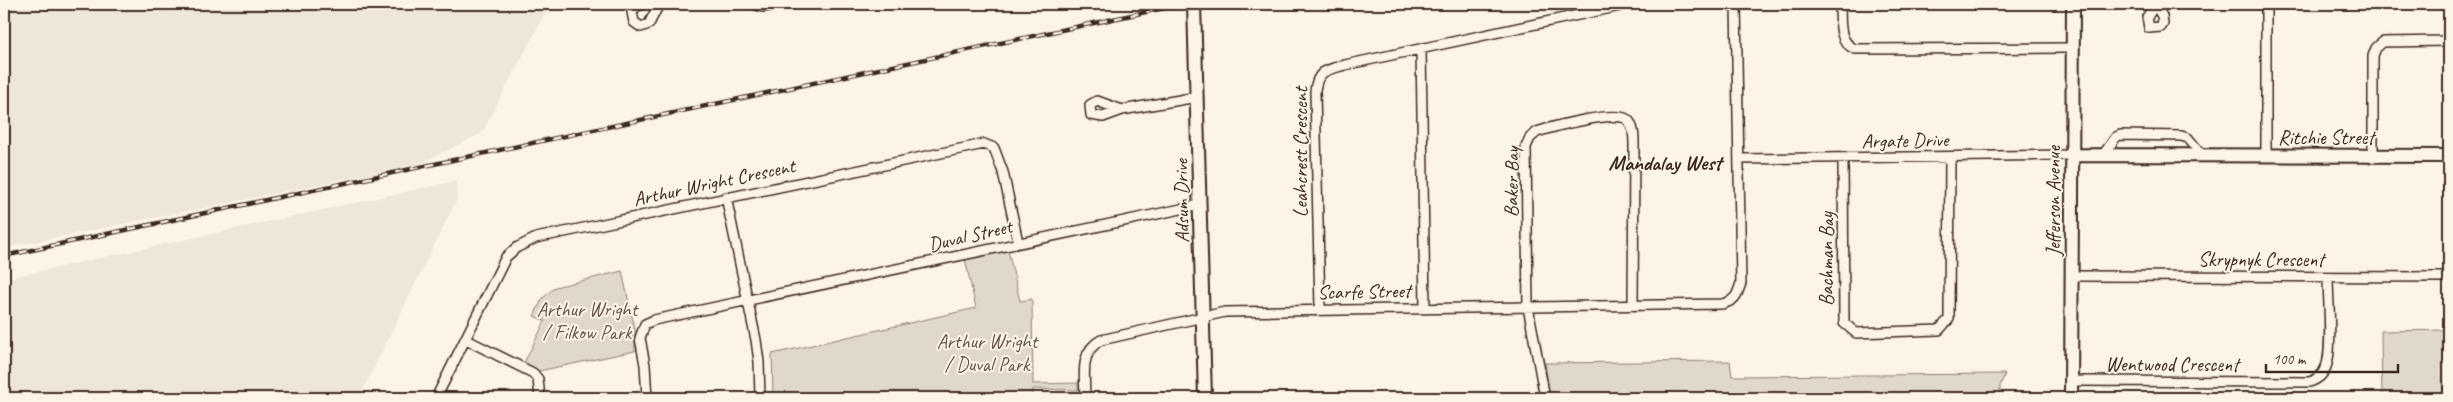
<svg xmlns="http://www.w3.org/2000/svg" width="2453" height="402" font-family="Caveat,sans-serif">
	<rect width="100%" height="100%" fill="#fcf5e5"/>
	<filter id="ink" filterUnits="userSpaceOnUse"><feTurbulence type="fractalNoise" baseFrequency=".02" numOctaves="2"/><feDisplacementMap in="SourceGraphic" scale="10" xChannelSelector="R" yChannelSelector="G"/><feConvolveMatrix kernelMatrix="1 2 1 2 8 2 1 2 1" color-interpolation-filters="sRGB"/></filter>
	<g filter="url(#ink)">
		<path fill="#eee6d6" d="M4,4H550L482,133L420,164L4,248Z
			M456,181L457,199L359,398H4V279Z"/>
		<path fill="#e0d8c8" stroke="#8e8173" d="M1008,250L1020,301L1032,299L1033,384L1078,383V390L1033,389V398H773L772,354L976,308L965,259Z
			M622,271L635,330V351L539,371L524,363L545,321L534,316L542,299L555,287Z
			M2449,330V398H2382L2381,331Z
			M1730,361L1732,376L2005,374L2000,386V398H1550L1545,363Z"/>
		<g fill="none" stroke-linecap="round" stroke-linejoin="round">
			<g stroke="#3b2a1e" stroke-width="12">
				<path id="street" d="M643,4L637,6L632,12L634,22L641,27L649,24L659,4
					M754,4L763,7L783,4
					M1840,4C1841,20 1837,42 1855,49L2073,48
					M2266,4V155
					M2155,5L2147,17L2149,28L2161,27L2163,24L2162,16L2155,4
					M1421,49L1425,308
					M1122,110L1097,101L1090,105L1091,115L1103,117L1122,110L1197,97
					M2103,155L2116,137L2120,135L2181,136L2188,138L2202,155
					M2373,155V56L2376,48L2383,42L2449,41
					M1843,158L1844,323L1856,333L1939,330L1949,319L1950,157
					M1739,159L2072,155
					M726,197L756,340L759,362L760,398
					M2072,276L2449,277
					M1320,309L1315,91C1317,70 1327,70 1345,65L1630,4
					M465,339L533,373L538,379L540,398
					M2071,381L2310,382C2318,379 2322,376 2326,367C2333,350 2328,298 2328,277
					M436,398L506,257L516,248L536,238L984,144L994,148L1003,172L1018,242
					M647,398L645,365L640,338L645,324L654,320L1200,205
					M1085,398C1085,376 1079,352 1101,340L1225,312L1722,304C1735,301 1737,296 1741,283L1736,4
					M1545,398L1528,307L1526,147L1530,138L1537,132C1552,127 1618,109 1628,120C1635,127 1634,141 1634,150L1633,305"/>
			</g>
			<g stroke="#3b2a1e" stroke-width="16">
				<path id="secondary" d="M1194,4L1205,398
					M2072,155L2449,156
					M2071,398L2073,4"/>
			</g>
			<use href="#street" stroke="#fcf5e5" stroke-width="9"/>
			<use href="#secondary" stroke="#fcf5e5" stroke-width="12"/>
			<g stroke="#3b2a1e" stroke-width="4.5">
				<path id="rail" d="M4,256L1183,4"/>
			</g>
			<use href="#rail" stroke="#fcf5e5" stroke-width="2.5" stroke-dasharray="8" stroke-linecap="butt"/>
		</g>
	</g>
	<g text-anchor="middle" stroke-width="4" stroke-linejoin="round" paint-order="stroke">
		<g font-size="20" fill="#3b2a1e" stroke="#fcf5e5">
			<text x="2326" y="144">Ritchie Street</text>
			<text transform="translate(1905 140) rotate(-1)" y="7">Argate Drive</text>
			<text transform="translate(1300 152) rotate(-90)" y="7">Leahcrest Crescent</text>
			<text transform="translate(714 182) rotate(-12)" y="7">Arthur Wright Crescent</text>
			<text transform="translate(1511 182) rotate(-89)" y="7">Baker Bay</text>
			<text transform="translate(1181 201) rotate(-91)" y="7">Adsum Drive</text>
			<text transform="translate(2053 201) rotate(-90)" y="7">Jefferson Avenue</text>
			<text transform="translate(970 235) rotate(-13)" y="7">Duval Street</text>
			<text transform="translate(1826 259) rotate(-90)" y="7">Bachman Bay</text>
			<text x="2261" y="266">Skrypnyk Crescent</text>
			<text transform="translate(1364 291) rotate(-1)" y="7">Scarfe Street</text>
			<text x="2172" y="371">Wentwood Crescent</text>
		</g>
		<g font-size="20" fill="#645648" stroke="#fcf5e5">
			<text x="587" y="316">Arthur Wright<tspan x="587" dy="23">/ Filkow Park</tspan></text>
			<text x="987" y="348">Arthur Wright<tspan x="987" dy="23">/ Duval Park</tspan></text>
		</g>
		<g font-size="21" font-weight="bold" fill="#3b2a1e" stroke="#fcf5e5">
			<text x="1665" y="170">Mandalay West</text>
		</g>
	</g>
	<rect width="2453" height="402" fill="none" stroke="#fcf5e5" stroke-width="20"/>
	<rect x="10" y="10" width="2433" height="382" fill="none" stroke="#3b2a1e" stroke-width="2" filter="url(#ink)"/>
	<path d="M2266 364v8h132v-8" fill="none" stroke="#3b2a1e" stroke-width="2.5"/>
	<text x="2273" y="364" font-size="15" fill="#3b2a1e" stroke="#fcf5e5" stroke-width="4" paint-order="stroke">100 m</text>
</svg>
